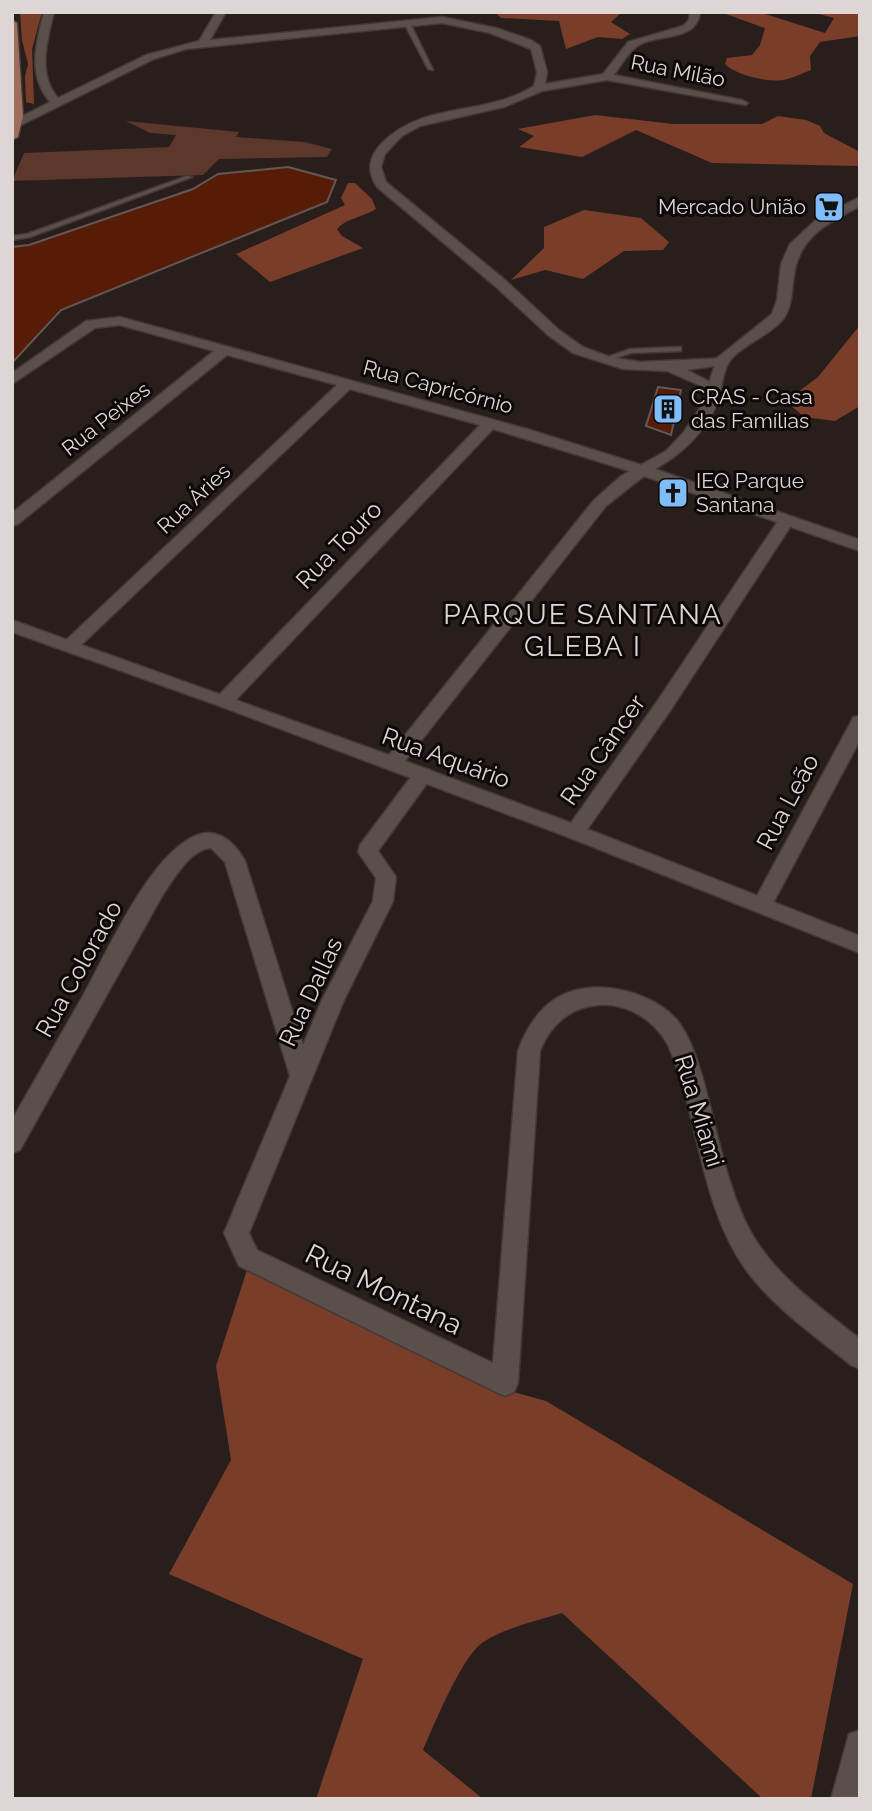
<svg xmlns="http://www.w3.org/2000/svg" width="872" height="1811" font-family="Raleway,sans-serif">
	<rect width="100%" height="100%" fill="#281e1b"/>
	<path fill="#5b372c" d="M126,121L239,132L236,137L305,142L332,149L327,157L219,159L203,175L12,181L24,153L169,147L176,135L150,133Z"/>
	<path fill="#7a3d2a" d="M20,12H42L32,49L34,104L26,102L25,76L28,64L22,40Z
		M495,12H622L611,22L630,34L622,39L598,37L566,49L559,21L501,18Z
		M720,12H759L825,33L834,18L811,12H860V36L820,42L810,56L811,70C803,73 793,78 784,80C767,82 737,76 725,64L727,58L752,55L760,45L765,28Z
		M595,115L673,124H762L778,116L806,120L820,126L824,133L860,152V166L712,163L636,130L582,157L519,147L534,136L518,129Z
		M348,183H355L372,199L376,209C363,217 347,218 337,229L342,236L363,248L270,282L236,254L345,205L341,198Z
		M584,210L641,218L669,242L663,250L624,251L583,279L545,270L511,280L544,248V227Z
		M860,325V406L835,421L804,417L786,401L818,377Z
		M247,1270L470,1380L546,1401L853,1584L811,1799H763L562,1613C536,1621 508,1627 485,1641C463,1653 434,1725 423,1750L483,1799H316L363,1659L169,1574L231,1460L216,1366Z"/>
	<path fill="#561c08" stroke="#645754" stroke-width="2" d="M288,167L336,180L327,202L61,310L12,363V247L29,245L193,189L218,174Z
		M658,387L681,390L671,435L646,426Z"/>
	<g fill="none" stroke-linecap="round" stroke-linejoin="round">
		<g stroke="#423937" stroke-width="3">
			<path id="lane" d="M407,21L410,23L433,70L428,69L404,23Z
				M187,176L192,177L30,237L12,240V236L27,234Z
				M678,347H681V351L631,353L603,362L599,360L630,349Z"/>
		</g>
		<g stroke="#423937" stroke-width="3">
			<path id="street" d="M44,12H54C47,40 37,74 58,98L146,55L199,41L216,12H226L210,40L442,17L496,28L531,40L540,46L547,72L545,84L603,74L628,42L683,26L689,20L690,12H700C697,44 653,32 635,48C627,54 620,67 614,75L742,100L748,103L746,105L607,80L542,91L504,107L420,126L402,136L385,154L381,167L386,182L505,280L559,330L583,347L610,357L640,362L727,358L729,361L727,364L687,370L722,388L715,392L667,371L623,369L573,353L549,336L495,286L377,187C366,170 369,157 382,143C415,110 457,113 499,101C511,98 522,93 534,86L537,72L531,49L490,33L442,23L186,49L154,59L21,125H13V121L50,102C27,75 36,43 44,12Z
				M120,317L527,429L648,467L650,470L642,475L636,473L493,429L231,705H217L215,701L217,697L480,425L350,389L76,650H64L61,646L64,642L337,385L227,355L18,524L12,526V513L214,351L120,325L95,328L12,384V373L86,321Z
				M786,516L794,521L670,711L582,837L575,839L568,837L565,832L568,827L656,703L780,518Z
				M860,716V740L772,905L769,911L762,913L755,911L752,905L851,722L853,717Z
				M423,768L430,770L433,775L378,851L396,877L393,901L344,1000L249,1233L257,1250L493,1363L518,1051C530,1018 551,991 589,988C618,985 657,997 677,1020C691,1038 698,1062 704,1083C718,1133 727,1191 753,1236C779,1279 821,1308 860,1339V1369L851,1365C814,1335 772,1307 744,1267C699,1201 699,1116 668,1045C638,991 563,990 540,1051L518,1383L514,1392L505,1396L496,1392L239,1266L224,1233L290,1076L225,862L211,848C190,849 173,880 162,896L20,1150L12,1153V1120C36,1078 60,1036 84,994C108,950 146,864 189,839C213,824 233,839 245,861L303,1045L322,1000L373,901L376,878L358,852L360,845L416,770Z
				M860,1730V1799H831L849,1734Z"/>
		</g>
		<g stroke="#423937" stroke-width="3">
			<path id="secondary" d="M860,197V206C824,225 797,238 793,282C792,294 791,308 784,318C770,336 742,344 729,362C722,373 722,391 717,404C705,432 681,455 655,469L860,540V551L644,476L606,506L405,761L582,827L860,936V953L568,837L217,705L12,632V620L389,755L594,500L621,476L666,451L683,433L702,405L717,358L772,314L777,300L781,264L790,244L818,218Z"/>
		</g>
		<g stroke="#423937" stroke-width="3">
			<path id="primary" d="M12,20L17,23L23,116L18,137L12,140Z"/>
		</g>
		<use href="#lane" fill="#5b4f4b" fill-rule="evenodd"/>
		<use href="#street" fill="#5b4f4b" fill-rule="evenodd"/>
		<use href="#secondary" fill="#5b4f4b" fill-rule="evenodd"/>
		<use href="#primary" fill="#a06d5d" fill-rule="evenodd"/>
	</g>
	<defs>
		<g id="supermarket-square" transform="scale(1.575)"><rect x="-9" y="-9" width="18" height="18" rx="4" fill="#7ebdf9" stroke="#0e0908"/><path d="M-6-5.5h2.5l.6 2H6L4.5 2H-2.5L-4.4-4H-6ZM-1.5 3.2a1.3 1.3 0 1 0 .1 0ZM3 3.2a1.3 1.3 0 1 0 .1 0Z" fill="#111"/></g>
		<g id="building-square" transform="scale(1.575)"><rect x="-9" y="-9" width="18" height="18" rx="4" fill="#7ebdf9" stroke="#0e0908"/><path d="M-4-6H4V6H1V3H-1V6H-4ZM-2.5-4.3h1.7v1.8h-1.7ZM.8-4.3h1.7v1.8H.8ZM-2.5-1h1.7V.8h-1.7ZM.8-1h1.7V.8H.8Z" fill="#111"/></g>
		<g id="church-square" transform="scale(1.575)"><rect x="-9" y="-9" width="18" height="18" rx="4" fill="#7ebdf9" stroke="#0e0908"/><path d="M-1.2-6h2.4v3.5h3.3v2.4h-3.3V6h-2.4V-.1h-3.3v-2.4h3.3Z" fill="#111"/></g>
	</defs>
	<g fill-rule="evenodd">
		<use href="#supermarket-square" x="829" y="207"/>
		<use href="#building-square" x="668" y="409"/>
		<use href="#church-square" x="673" y="493"/>
	</g>
	<g text-anchor="middle" stroke-width="6" stroke-linejoin="round" paint-order="stroke">
		<g font-size="21" fill="#ddd6d4" stroke="#0e0908">
			<text transform="translate(678 71) rotate(11)" y="7">Rua Milão</text>
			<text transform="translate(438 387) rotate(15)" y="7">Rua Capricórnio</text>
			<text transform="translate(106 419) rotate(-38)" y="7">Rua Peixes</text>
			<text transform="translate(194 499) rotate(-43)" y="7">Rua Áries</text>
		</g>
		<g font-size="21" fill="#ddd6d4" stroke="#0e0908" text-anchor="start">
			<text x="806" y="214" text-anchor="end">Mercado União</text>
			<text x="691" y="404">CRAS - Casa<tspan x="691" dy="24">das Famílias</tspan></text>
			<text x="696" y="488">IEQ Parque<tspan x="696" dy="24">Santana</tspan></text>
		</g>
		<g font-size="24" fill="#ddd6d4" stroke="#0e0908">
			<text transform="translate(339 545) rotate(-46)" y="8">Rua Touro</text>
			<text transform="translate(603 750) rotate(-55)" y="8">Rua Câncer</text>
			<text transform="translate(446 758) rotate(20)" y="8">Rua Aquário</text>
			<text transform="translate(788 802) rotate(-62)" y="8">Rua Leão</text>
			<text transform="translate(79 969) rotate(-61)" y="8">Rua Colorado</text>
			<text transform="translate(311 992) rotate(-65)" y="8">Rua Dallas</text>
			<text transform="translate(699 1111) rotate(73)" y="8">Rua Miami</text>
		</g>
		<g font-size="28" letter-spacing="2" fill="#ddd6d4" stroke="#0e0908">
			<text x="583" y="624">PARQUE SANTANA<tspan x="583" dy="32">GLEBA I</tspan></text>
		</g>
		<g font-size="28" fill="#ddd6d4" stroke="#0e0908">
			<text transform="translate(384 1289) rotate(26)" y="10">Rua Montana</text>
		</g>
	</g>
	<rect width="872" height="1811" fill="none" stroke="#ddd6d4" stroke-width="28"/>
</svg>
